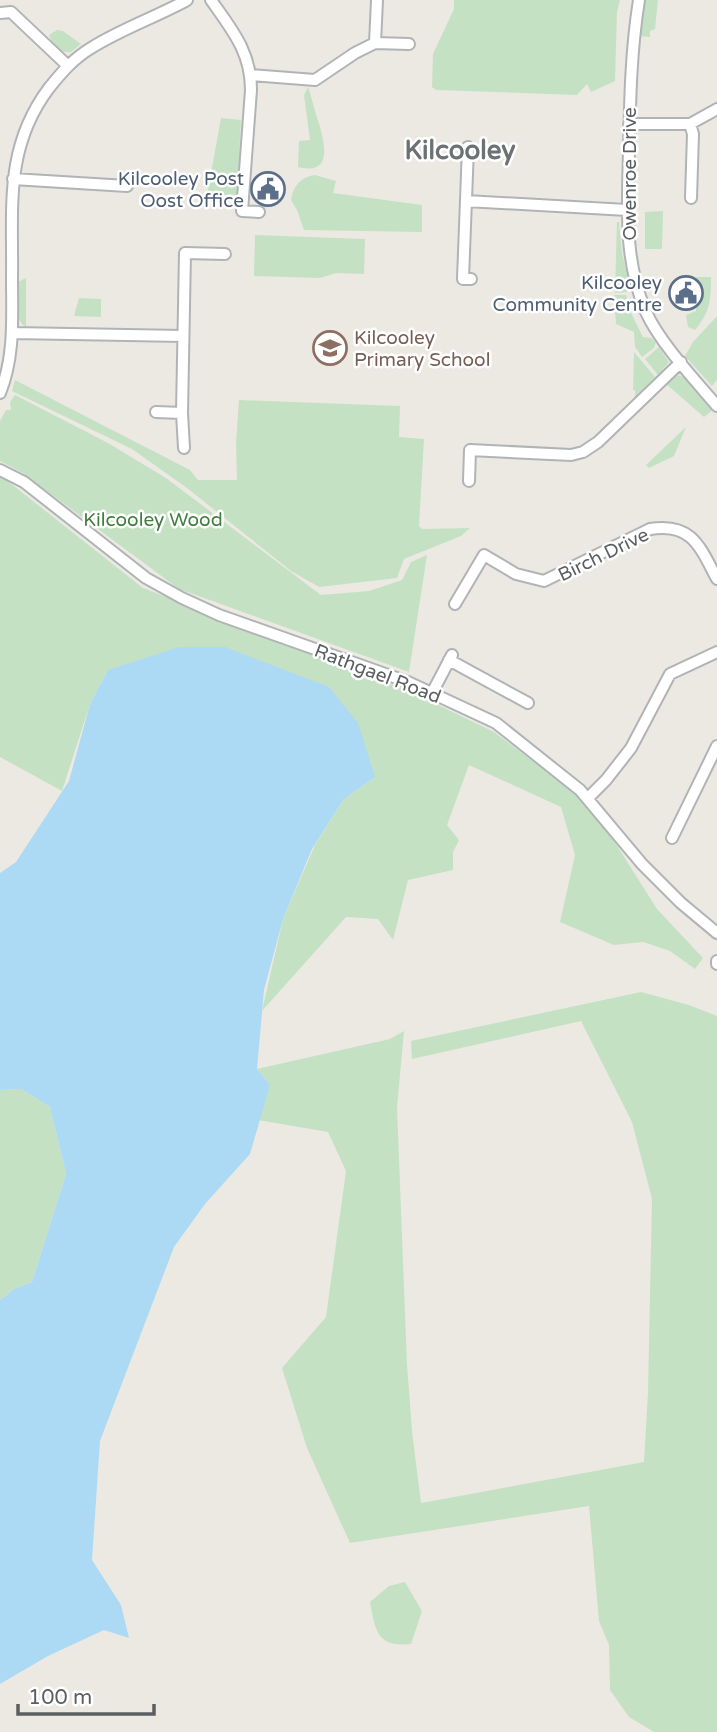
<svg xmlns="http://www.w3.org/2000/svg" width="717" height="1732" font-family="'Varela Round',sans-serif">
	<rect width="100%" height="100%" fill="#ece9e3"/>
	<path fill="#c5e1c3" d="M454,0H620L617,12L615,81L591,92L587,84L577,95L436,90L432,87L433,54L454,9Z
		M644,0H658L655,29L650,31V37L639,36Z
		M57,30L63,31L81,44L71,52C58,54 52,44 49,35Z
		M308,87C311,95 313,105 316,114C322,134 338,177 298,167L299,141L310,140L304,95Z
		M221,118L241,120L237,195H207Z
		M315,175L336,181L333,193L422,205V232L304,230L297,210L291,200C293,186 301,177 315,175Z
		M663,211L662,249H645V212Z
		M617,222H619L622,253L631,289L626,292L615,293Z
		M255,235L365,239L364,274L336,273L320,278L254,276Z
		M696,277H711C711,301 710,312 695,330L688,327L686,315L696,311Z
		M26,278V327C12,319 18,297 18,282Z
		M614,295H626L629,309L643,337L651,338L656,342L654,348L642,357L635,347L634,332L616,324Z
		M79,298L101,299V317L74,316Z
		M717,316V380L712,386L685,356L693,342Z
		M659,347L669,362L658,375L645,359Z
		M634,352L655,377L635,397V390H633Z
		M675,375L686,377L714,409L704,417L665,383Z
		M15,380L190,470L198,480H237L236,443L239,400L400,406L399,437L424,439L419,526L422,529L470,528L461,536L404,559L397,578L319,587L291,571L187,488L132,449L12,391Z
		M15,395L108,443L166,478L321,595L369,591L402,580L411,562L427,555L409,672L179,589L21,472L0,461V421L6,410H11L10,402Z
		M686,427L674,456L649,468L646,465Z
		M0,475L143,588L403,688L494,732L592,806L657,909L703,958L695,969L670,951L643,942L614,945L560,922L575,855L561,807L469,765L447,825L459,840L453,852V870L408,880L393,940L378,919L346,917L262,1011L283,919L315,845L344,799L375,777L108,670L90,704L62,791L0,757Z
		M641,992L689,1005L717,1016V1732H654L629,1717L610,1690L609,1645L599,1621L589,1506L350,1543L307,1448L282,1368L326,1317L346,1171L328,1132L258,1120L270,1085L257,1069L390,1039L404,1031L397,1108L407,1364L412,1431L421,1503L644,1462L648,1392L652,1199L632,1122L581,1021L412,1059L411,1041Z
		M21,1089L50,1107L66,1174L32,1282L14,1289L0,1300V1090Z
		M405,1582L422,1611L411,1644C377,1648 375,1630 370,1602L389,1586Z"/>
	<path fill="#acdaf4" d="M179,647H225L329,687L358,723L375,777L344,799L312,849L283,919L264,990L257,1069L270,1085L250,1154L205,1204L174,1247L100,1441L92,1560L121,1605L129,1638L104,1630L48,1656L0,1684V1300L14,1289L32,1282L66,1174L50,1107L21,1089L0,1090V873L16,862L69,781L90,704L108,670Z"/>
	<g fill="none" stroke-linecap="round" stroke-linejoin="round">
		<g stroke="#b0b4b7" stroke-width="14">
			<path id="minor" d="M211,0C232,30 251,52 251,90L242,211L259,212
				M639,0C631,50 630,99 629,149C628,206 623,259 646,312C660,343 695,380 717,406
				M0,13L11,12L67,65
				M375,43L377,0
				M251,75L315,80L355,53L375,43L409,44
				M629,124H690L717,109
				M690,124L693,134L691,198
				M468,147L463,279H471
				M13,179L127,186
				M466,201L627,210
				M13,333L183,336
				M0,393C15,356 12,317 12,278C13,207 4,148 49,88C62,72 73,59 91,48C121,29 156,17 187,0
				M156,412L182,413
				M184,448L182,413L185,253L225,254
				M0,470L24,482L146,578L182,598L219,615L408,682L496,723L580,790L642,864L681,903L717,933
				M469,481L470,450L571,455L583,452L598,442L681,362
				M455,604L484,555L516,574L544,581L650,529C692,522 700,547 717,579
				M449,660L528,703
				M432,693L452,655
				M588,798L606,780L631,748L670,674L717,652
				M672,838L717,746
				M717,961V964"/>
		</g>
		<use href="#minor" stroke="#fff" stroke-width="10"/>
	</g>
	<defs>
		<g id="civic-ring" transform="scale(1.75)"><circle r="9.5" fill="#fff" stroke="#5c6f8a" stroke-width="1.5"/><path d="M-.6-6.5H3V-4.5H.6V-3L4-1V1h2V6H-6V1h2V-1L-.6-3ZM-1.2 2.5V6h2.4V2.5Z" fill="#5c6f8a"/></g>
		<g id="school-ring" transform="scale(1.75)"><circle r="9.5" fill="#fff" stroke="#8d6e63" stroke-width="1.5"/><path d="M0-5L7-2L0 1L-7-2ZM-4 1L0 2.5L4 1V4Q0 6-4 4Z" fill="#8d6e63"/></g>
	</defs>
	<g fill-rule="evenodd">
		<use href="#civic-ring" x="268" y="189"/>
		<use href="#civic-ring" x="686" y="293"/>
		<use href="#school-ring" x="330" y="348"/>
	</g>
	<g text-anchor="middle" stroke-width="5" stroke-linejoin="round" paint-order="stroke">
		<g font-size="19" fill="#5b5f62" stroke="#fff">
			<text transform="translate(629 174) rotate(-90)" y="7">Owenroe Drive</text>
			<text transform="translate(603 554) rotate(-26)" y="7">Birch Drive</text>
			<text transform="translate(378 673) rotate(21)" y="7">Rathgael Road</text>
		</g>
		<g font-size="19" fill="#4e5e75" stroke="#fff" text-anchor="end">
			<text x="244" y="185">Kilcooley Post<tspan x="244" dy="22">Oost Office</tspan></text>
			<text x="662" y="289">Kilcooley<tspan x="662" dy="22">Community Centre</tspan></text>
		</g>
		<g font-size="19" fill="#785e54" stroke="#fff" text-anchor="start">
			<text x="354" y="344">Kilcooley<tspan x="354" dy="22">Primary School</tspan></text>
		</g>
		<g font-size="19" fill="#417d3f" stroke="#fff">
			<text x="153" y="526">Kilcooley Wood</text>
		</g>
		<g font-size="26" font-weight="bold" fill="#6c7174" stroke="#fff">
			<text x="460" y="159">Kilcooley</text>
		</g>
	</g>
	<path d="M18 1704v10h136v-10" fill="none" stroke="#5b5f62" stroke-width="3.5"/>
	<text x="28" y="1704" font-size="21" fill="#5b5f62" stroke="#ffffff" stroke-width="5" paint-order="stroke">100 m</text>
</svg>
